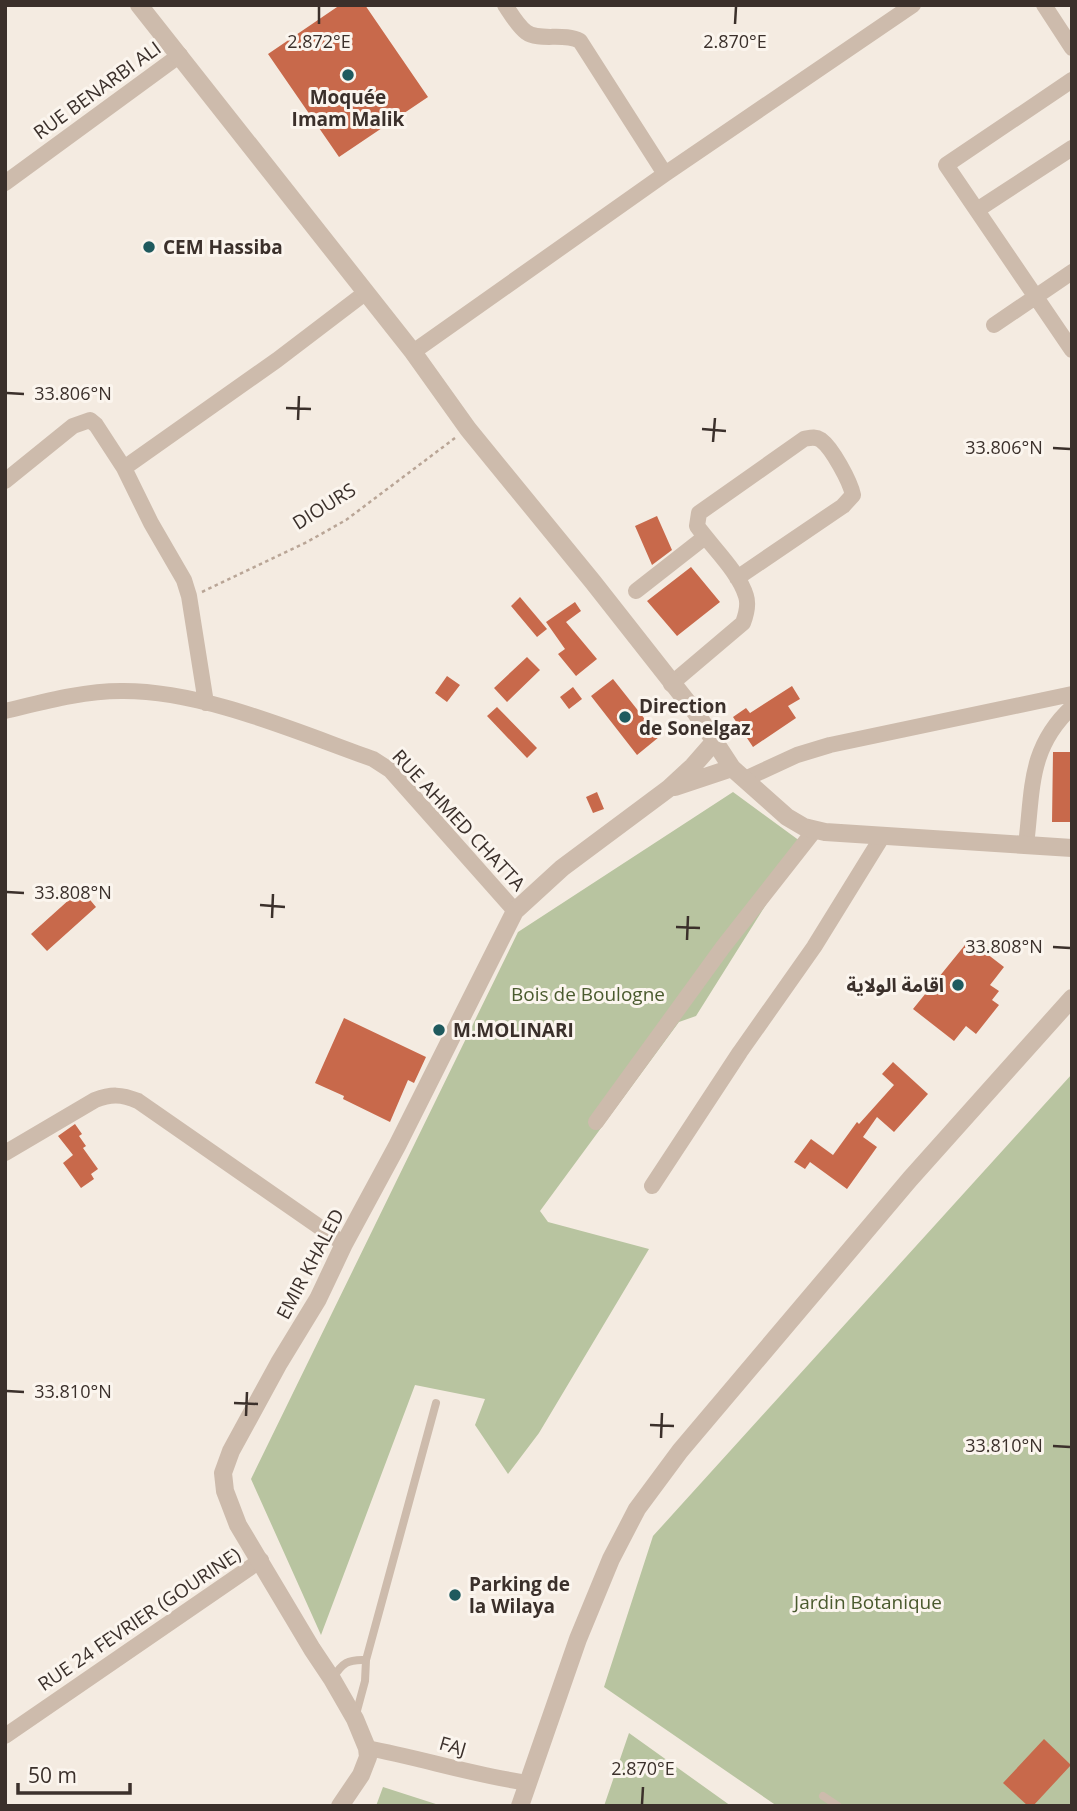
<svg xmlns="http://www.w3.org/2000/svg" width="1077" height="1811" font-family="'Open Sans','Noto Sans Arabic',sans-serif">
	<rect width="100%" height="100%" fill="#f4ebe1"/>
	<path fill="#b8c4a0" d="M733,792L804,844L696,1016L679,1022L540,1211L548,1222L649,1249L539,1433L508,1474L475,1425L485,1399L415,1385L321,1635L251,1479L518,932Z
		M1072,1074V1806H777L604,1687L653,1536Z
		M629,1733L731,1806H604Z
		M383,1787L442,1806H376Z"/>
	<path fill="#c8694b" d="M340,5H365L428,97L339,157L268,54Z
		M657,516L672,550L652,565L635,526Z
		M691,567L720,602L677,636L647,601Z
		M520,597L547,629L537,637L511,606Z
		M575,602L581,611L566,622L597,659L576,676L558,654L565,649L546,622Z
		M527,657L540,670L507,702L494,688Z
		M447,676L460,685L447,702L435,693Z
		M613,679L659,737L637,755L591,696Z
		M792,686L800,699L788,706L796,718L753,747L733,717L746,708L750,713Z
		M573,687L582,699L569,709L560,697Z
		M497,707L537,748L527,758L487,716Z
		M1053,752H1072V822H1052Z
		M597,792L604,809L593,813L586,797Z
		M81,889L96,907L47,951L31,934Z
		M969,940L1004,967L990,985L999,991L992,1000L999,1005L976,1034L966,1026L954,1041L913,1009Z
		M344,1018L426,1057L414,1083L408,1080L390,1122L343,1099L344,1096L315,1083Z
		M893,1062L928,1094L894,1132L877,1117L863,1137L877,1147L847,1189L810,1162L805,1169L794,1162L811,1139L833,1155L857,1122L859,1124L894,1085L882,1074Z
		M75,1124L82,1134L79,1136L86,1146L83,1148L98,1169L91,1174L94,1179L81,1188L63,1163L73,1155L58,1136Z
		M1044,1739L1071,1765L1033,1806H1028L1003,1783Z"/>
	<g fill="none" stroke-linecap="round" stroke-linejoin="round">
		<path stroke="#b9a596" stroke-width="2.5" stroke-dasharray="3.5 3.5" stroke-linecap="butt" d="M202,592L307,542L346,520L455,438"/>
		<path stroke="#cdbbac" stroke-width="8" d="M333,1678C342,1663 348,1659 366,1660
			M355,1718L365,1681L366,1660L436,1403
			M823,1796L838,1806"/>
		<path stroke="#cdbbac" stroke-width="16" d="M505,5C511,14 518,26 526,32C539,42 564,32 580,41L665,174
			M1044,5L1072,48
			M1072,80L946,165L1072,350
			M5,183L180,55
			M977,210L1072,148
			M994,325L1072,272
			M413,352L665,174L913,5
			M5,481L73,426L90,420L96,425L124,468
			M636,591L705,537
			M671,684L743,623C746,615 749,605 746,596C739,572 712,547 697,526L699,513L804,439C810,438 815,436 821,440C832,448 850,481 853,495L843,506L737,578
			M206,703L189,596L184,580L151,523L124,468L277,360L365,293
			M5,711C43,702 82,691 121,691C202,690 297,732 373,759L390,770L515,911
			M745,779L797,755L830,745L1072,694
			M1026,845C1033,789 1028,748 1072,707
			M596,1122L723,947L814,831
			M5,1153L95,1100C111,1094 121,1094 138,1101L344,1244
			M652,1186L740,1052L814,947L882,837
			M5,1736L261,1560
			M367,1748C421,1758 473,1775 528,1783"/>
		<path stroke="#cdbbac" stroke-width="18" d="M139,5L413,352L468,429L593,582L696,713L732,768L787,817L804,827L825,832L1072,848
			M675,787L732,768
			M340,1806L361,1775L368,1757L367,1748L355,1719L332,1679L312,1649L238,1525L225,1491L223,1473L231,1451L279,1363L318,1299L344,1244L397,1146L515,911L562,868L668,789L693,766L714,742
			M520,1806L578,1639L611,1559L637,1509L680,1451L910,1179L1072,998"/>
	</g>
	<path fill="none" stroke="#3b302b" stroke-width="2.5" d="M319,24V7M735,24L736,7M7,393L24,394M286,408L311,409M298,420L299,396M702,429L726,431M713,442L715,418M1053,448L1070,449M7,892L24,893M260,905L285,907M272,918L273,894M676,927L700,928M687,940L688,916M1053,947L1070,948M7,1391L24,1392M234,1403L258,1404M246,1416L247,1392M650,1425L674,1426M661,1438L662,1413M1053,1446L1070,1447M642,1804L643,1787"/>
	<g fill="#1f5a5e" stroke="#fbf5ee" stroke-width="2.5">
		<circle cx="348" cy="75" r="7"/>
		<circle cx="149" cy="247" r="7"/>
		<circle cx="625" cy="717" r="7"/>
		<circle cx="958" cy="985" r="7"/>
		<circle cx="439" cy="1030" r="7"/>
		<circle cx="455" cy="1595" r="7"/>
	</g>
	<g text-anchor="middle" stroke-width="6" stroke-linejoin="round" paint-order="stroke">
		<g font-size="19" fill="#3b302b" stroke="#fbf5ee">
			<text transform="translate(97 90) rotate(-36)" y="7">RUE BENARBI ALI</text>
			<text transform="translate(324 506) rotate(-32)" y="7">DIOURS</text>
			<text transform="translate(459 820) rotate(47)" y="7">RUE AHMED CHATTA</text>
			<text transform="translate(310 1264) rotate(-62)" y="7">EMIR KHALED</text>
			<text transform="translate(139 1619) rotate(-34)" y="7">RUE 24 FEVRIER (GOURINE)</text>
			<text transform="translate(453 1746) rotate(16)" y="7">FAJ</text>
		</g>
		<g font-size="19" font-weight="bold" fill="#3b302b" stroke="#fbf5ee" text-anchor="start">
			<text x="348" y="104" text-anchor="middle">Moquée<tspan x="348" dy="22">Imam Malik</tspan></text>
			<text x="163" y="254">CEM Hassiba</text>
			<text x="639" y="713">Direction<tspan x="639" dy="22">de Sonelgaz</tspan></text>
			<text x="944" y="992" text-anchor="end">اقامة الولاية</text>
			<text x="453" y="1037">M.MOLINARI</text>
			<text x="469" y="1591">Parking de<tspan x="469" dy="22">la Wilaya</tspan></text>
		</g>
		<g font-size="19" fill="#4a5a2e" stroke="#fbf5ee">
			<text x="588" y="1001">Bois de Boulogne</text>
			<text x="868" y="1609">Jardin Botanique</text>
		</g>
	</g>
	<g font-size="18" text-anchor="middle" fill="#3b302b" stroke="#fbf5ee" stroke-width="6" stroke-linejoin="round" paint-order="stroke">
		<text x="319" y="48">2.872°E</text>
		<text x="735" y="48">2.870°E</text>
		<text x="73" y="400">33.806°N</text>
		<text x="1004" y="454">33.806°N</text>
		<text x="73" y="899">33.808°N</text>
		<text x="1004" y="953">33.808°N</text>
		<text x="73" y="1398">33.810°N</text>
		<text x="1004" y="1452">33.810°N</text>
		<text x="643" y="1775">2.870°E</text>
	</g>
	<rect width="1077" height="1811" fill="none" stroke="#3b302b" stroke-width="14"/>
	<path d="M18 1783v10h112v-10" fill="none" stroke="#3b302b" stroke-width="3.5"/>
	<text x="28" y="1783" font-size="21" fill="#3b302b" stroke="#fbf5ee" stroke-width="5" paint-order="stroke">50 m</text>
</svg>
